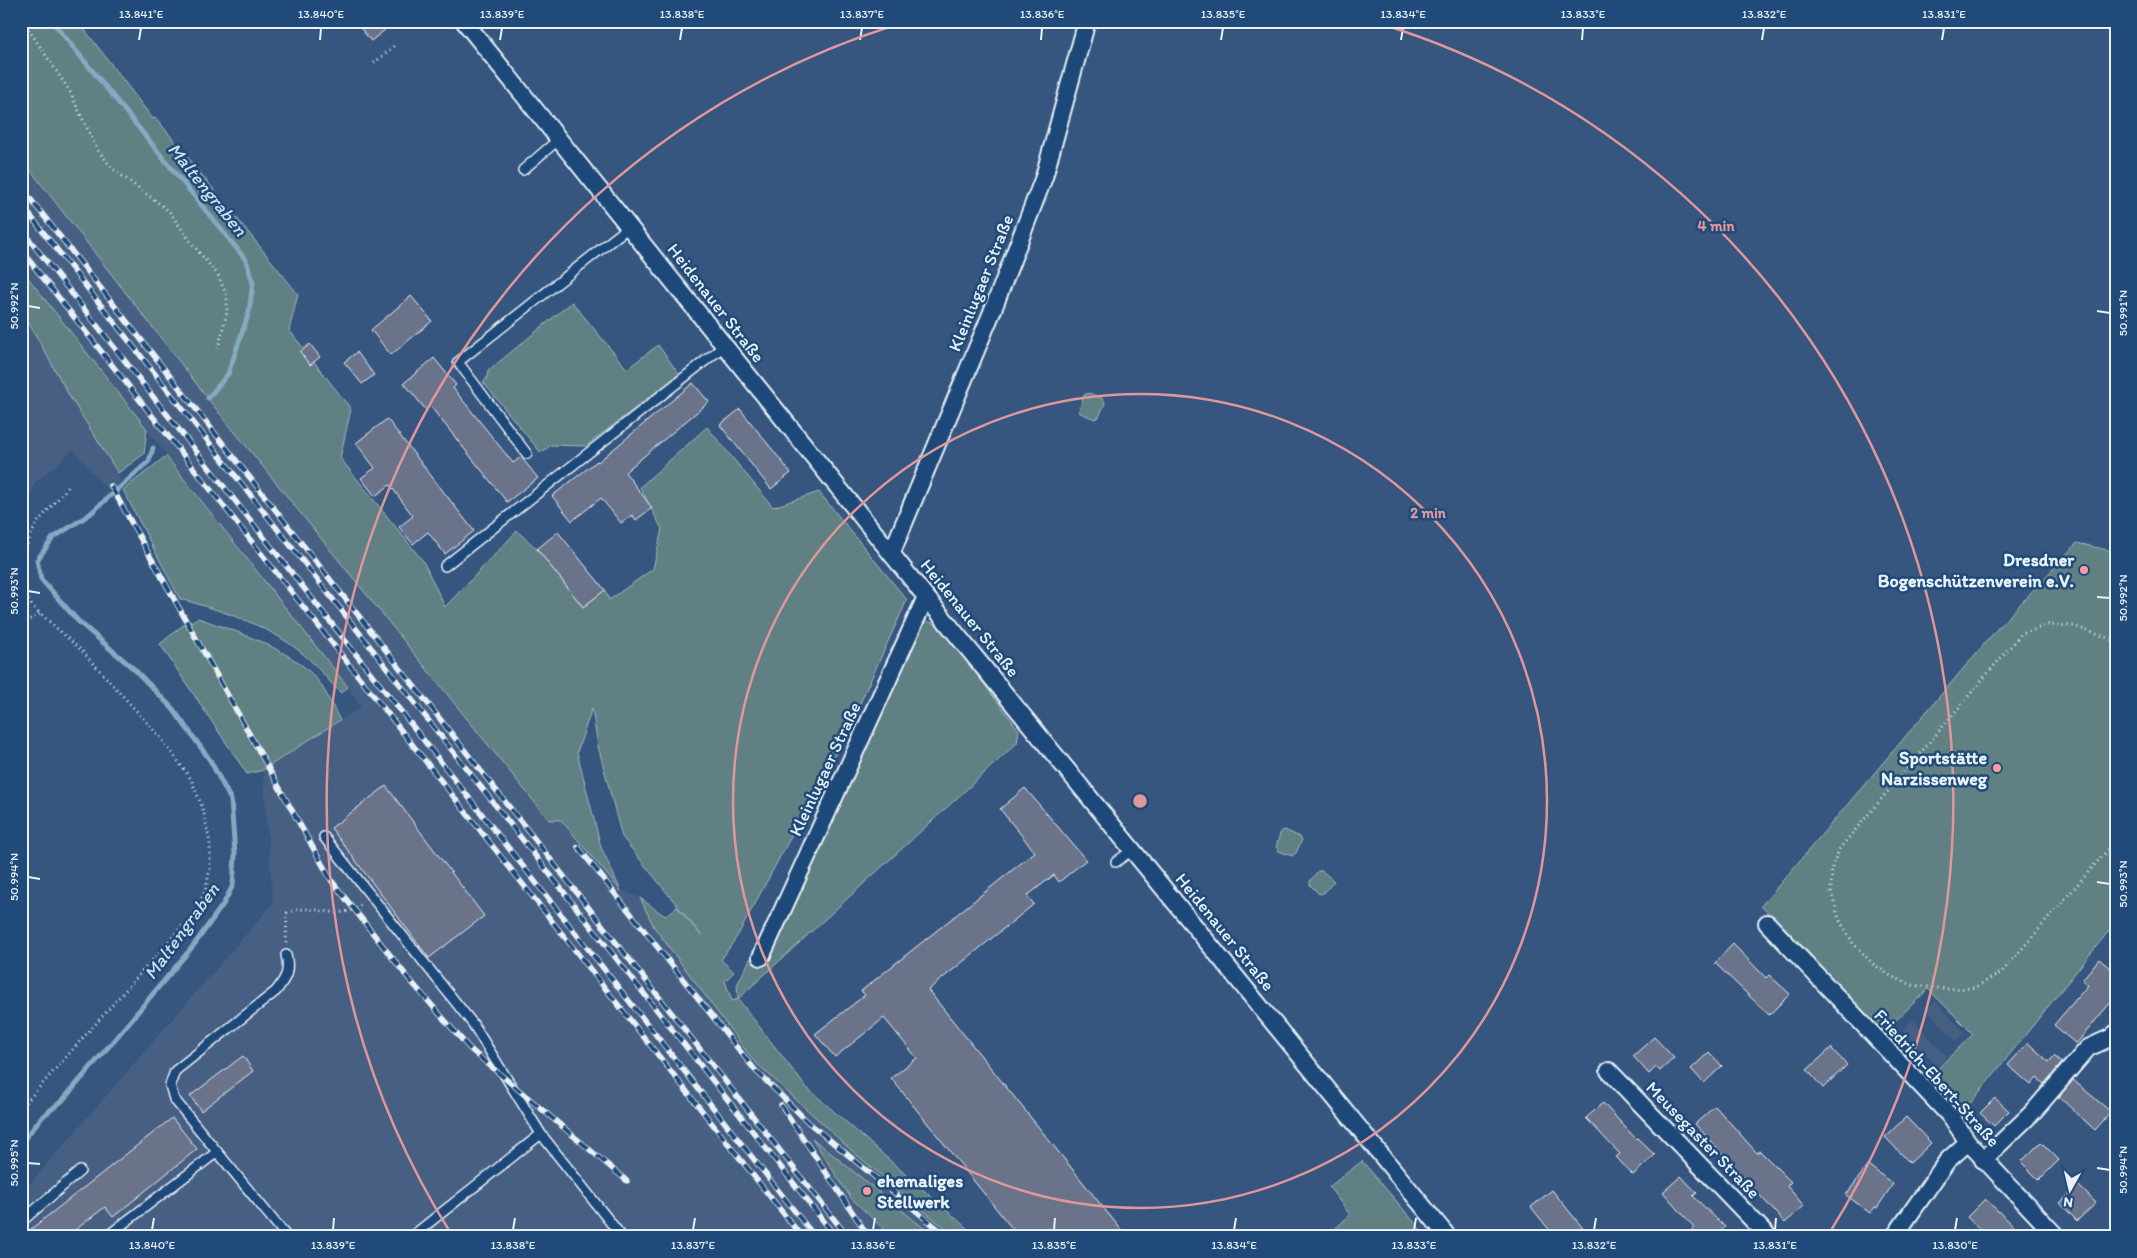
<svg xmlns="http://www.w3.org/2000/svg" width="2137" height="1258" font-family="Itim,sans-serif">
	<rect width="100%" height="100%" fill="#36567f"/>
	<filter id="ink" filterUnits="userSpaceOnUse"><feTurbulence type="fractalNoise" baseFrequency=".02" numOctaves="2"/><feDisplacementMap in="SourceGraphic" scale="10" xChannelSelector="R" yChannelSelector="G"/><feConvolveMatrix kernelMatrix="1 2 1 2 8 2 1 2 1" color-interpolation-filters="sRGB"/></filter>
	<g filter="url(#ink)">
		<path fill="#465f82" d="M21,158L213,405L549,820H561L621,890L640,898L683,967L753,1060L852,1151L960,1237H21V1194L273,903L263,770L361,707L348,687L21,269Z
			M21,309L70,397L118,473L121,482L107,489L73,450L35,483L21,526Z
			M1935,1001L1965,1033L1956,1041L1927,1009Z
			M1913,1020L1947,1056L1937,1066L1902,1030Z"/>
		<path fill="#608084" stroke="#a4b8be" d="M21,21H78L153,119L156,118L298,294L289,330L351,409L340,458L423,561L445,607L517,531L537,549L583,607L605,590L609,600L653,569L662,529L640,487L707,427L773,507L819,492L907,600L846,734L738,935L721,960L734,972L725,981L732,1001L738,999L737,985L750,959L767,960L920,625L926,621L939,625L1019,730L1017,743L738,999L805,1086L977,1237H959L936,1221L852,1151L753,1060L654,927L640,898L665,916L677,907L701,935L622,837L598,746L592,708L577,752L601,847L621,891L561,820H549L213,405L21,158Z
			M21,269L147,429L144,454L118,473L70,397L21,309Z
			M572,302L627,369L658,345L679,374L586,446L551,445L541,453L483,382L487,378L488,371Z
			M1089,393L1103,399L1105,403L1099,417L1095,419L1080,413L1079,410L1084,395Z
			M166,456L348,687L341,693C328,681 317,665 303,654C269,625 223,611 180,599L123,490Z
			M2077,543L2116,552V922L1961,1115L1928,1078L1973,1034L1928,989L1883,1033L1761,906L1997,629Z
			M198,618C235,631 288,648 315,677C325,688 332,707 340,720L263,770L247,774L160,644L182,626Z
			M1285,830L1300,837L1302,840L1296,853L1292,856L1279,851L1276,847L1281,831Z
			M1318,871H1322L1334,881L1324,893L1319,894L1310,885V881Z
			M812,1138L935,1237H892L851,1198Z
			M1362,1161L1427,1237H1326L1350,1215L1329,1187Z"/>
		<g fill="none" stroke-linecap="round" stroke-linejoin="round">
			<path stroke="#85aac1" stroke-width="5" d="M52,21L246,260L253,283L249,312L228,374L208,398
				M117,490L149,461L153,448
				M21,1143L43,1116L62,1101L104,1052L194,945L224,903L233,885L235,855L231,800L210,760L173,709L134,669L78,621L41,579L37,560L53,538L90,514L111,495"/>
		</g>
		<path fill="#6a738a" stroke="#e8f1f8" d="M355,21H396L371,41Z
			M411,296L432,321L391,355L371,330Z
			M310,344L320,357L310,365L300,352Z
			M357,352L374,375L362,384L344,362Z
			M434,358L456,385L453,388L513,463L521,457L538,478L507,502L430,406L426,410L404,383Z
			M693,383L709,402L625,472L652,508L636,520L632,515L621,523L601,498L572,521L552,496L597,461L598,462Z
			M740,409L791,473L771,489L720,425Z
			M387,419L474,531L445,554L428,532L413,544L399,527L413,516L390,485L375,496L361,478L375,468L356,443Z
			M558,532L605,590L583,607L537,549Z
			M386,786L484,916L429,958L331,828Z
			M1025,788L1086,860L1059,882L1054,875L1027,896L1034,904L928,990L1127,1237H1019L891,1078L917,1058L884,1018L835,1057L815,1034L865,995L861,991L1035,852L1000,809Z
			M1733,944L1766,978L1769,975L1790,994L1769,1015L1715,963Z
			M2099,959L2116,973V1008L2110,1003L2076,1044L2054,1025L2088,985L2082,980Z
			M1654,1037L1674,1058L1660,1071L1656,1067L1649,1074L1633,1056Z
			M2028,1043L2049,1062L2054,1056L2062,1063L2044,1084L2037,1078L2031,1085L2008,1065Z
			M1831,1048L1847,1065L1823,1088L1807,1070Z
			M1709,1052L1722,1066L1704,1083L1691,1069Z
			M243,1056L253,1071L201,1111L190,1096Z
			M2073,1080L2111,1112L2095,1130L2059,1097Z
			M1995,1098L2009,1111L1994,1126L1980,1113Z
			M1603,1103L1636,1139L1637,1138L1655,1155L1633,1175L1616,1157L1620,1154L1586,1118Z
			M1715,1106L1757,1153L1760,1151L1791,1182L1787,1186L1804,1206L1785,1223L1695,1124Z
			M1906,1117L1931,1143L1910,1163L1885,1137Z
			M172,1118L197,1149L113,1217L105,1207L66,1237H21Z
			M2041,1142L2059,1160L2039,1180L2021,1162Z
			M1868,1165L1893,1184L1877,1208L1875,1207L1870,1213L1846,1195Z
			M1681,1176L1697,1193L1693,1196L1725,1227L1715,1237H1700L1692,1229L1694,1227L1663,1192Z
			M2078,1185L2096,1203L2077,1221L2060,1203Z
			M1552,1190L1590,1237H1555L1531,1207Z
			M1985,1199L2013,1225L2002,1237L1994,1230L1988,1237L1967,1217Z"/>
		<g fill="none" stroke-linecap="round" stroke-linejoin="round">
			<g stroke="#e8f1f8" stroke-width="12">
				<path id="service" d="M523,170L559,139
					M527,454L458,362L630,226
					M445,566L724,346
					M324,837L473,1024L541,1134L622,1237
					M1116,862L1132,850
					M286,955C290,971 286,978 276,991L175,1071L170,1085L174,1099L287,1237
					M21,1222L80,1171
					M106,1237L217,1152
					M411,1237L541,1134"/>
			</g>
			<g stroke="#e8f1f8" stroke-width="20">
				<path id="minor" d="M464,21L926,597L1448,1237
					M892,552L992,312L1044,177L1087,21
					M1767,923L1952,1118L1968,1142L2057,1237
					M761,957L926,597
					M1609,1071L1769,1237
					M1983,1160L2033,1112L2088,1048L2112,1037L2116,1033
					M1894,1237L1947,1161L1968,1142"/>
			</g>
			<path stroke="#e8f1f8" stroke-width="3" stroke-dasharray="1 4" stroke-linecap="butt" d="M23,21L69,90L97,149L113,169L169,211L193,245L218,275L227,296V312L218,348
				M374,63L394,46
				M21,558L36,524L69,486
				M21,587L32,606L82,651L161,738L191,779L203,809L210,843V869L205,892L192,915L21,1108
				M21,624L40,614
				M2116,641L2074,626L2048,625L2021,634L1840,848L1832,866L1831,892L1839,919L1853,943L1873,964L1892,977L1913,985L1946,989L1974,988L2002,972L2116,840
				M286,943L287,913C316,900 337,925 363,903"/>
			<use href="#service" stroke="#1f4a7a" stroke-width="9"/>
			<use href="#minor" stroke="#1f4a7a" stroke-width="16"/>
			<g stroke="#e8f1f8" stroke-width="5.5">
				<path id="rail" d="M21,187L848,1237
					M21,204L836,1237
					M21,229L815,1237
					M21,250L802,1237
					M111,486L331,880L409,979L470,1049L627,1181
					M578,847L755,1070L808,1122L948,1237
					M781,1105L869,1237"/>
			</g>
			<use href="#rail" stroke="#1f4a7a" stroke-width="4" stroke-dasharray="11" stroke-linecap="butt"/>
		</g>
	</g>
	<path fill="none" stroke="#e8f1f8" stroke-width="2" d="M139,40L141,28M320,40L321,28M500,40L502,28M680,40L682,28M860,40L862,28M1041,40L1042,28M1221,40L1223,28M1401,40L1403,28M1582,40L1583,28M1762,40L1764,28M1942,40L1944,28M28,306L40,308M2097,311L2110,313M28,591L40,593M2097,597L2110,598M28,877L40,879M2097,882L2110,884M28,1163L40,1164M2097,1168L2110,1170M152,1230L154,1218M333,1230L334,1218M513,1230L515,1218M693,1230L695,1218M873,1230L875,1218M1054,1230L1055,1218M1234,1230L1236,1218M1414,1230L1416,1218M1594,1230L1596,1218M1775,1230L1776,1218M1955,1230L1957,1218"/>
	<g fill="none" stroke="#e0979a" stroke-width="2.5">
		<circle cx="1140" cy="801" r="407"/>
		<path d="M450 1232A814 814 0 0 1 902 23M1378 23A814 814 0 0 1 1830 1232"/>
	</g>
	<g fill="#ff9aa2" stroke="#1f4a7a" stroke-width="2">
		<circle cx="2084" cy="570" r="5"/>
		<circle cx="1997" cy="768" r="5"/>
		<circle cx="867" cy="1191" r="5"/>
	</g>
	<g text-anchor="middle" stroke-width="5" stroke-linejoin="round" paint-order="stroke">
		<g font-size="18" fill="#e8f1f8" stroke="#1f4a7a">
			<text transform="translate(981 283) rotate(-68)" y="6">Kleinlugaer Straße</text>
			<text transform="translate(716 303) rotate(52)" y="6">Heidenauer Straße</text>
			<text transform="translate(970 618) rotate(51)" y="6">Heidenauer Straße</text>
			<text transform="translate(825 769) rotate(-65)" y="6">Kleinlugaer Straße</text>
			<text transform="translate(1225 932) rotate(51)" y="6">Heidenauer Straße</text>
			<text transform="translate(1937 1078) rotate(48)" y="6">Friedrich-Ebert-Straße</text>
			<text transform="translate(1703 1140) rotate(46)" y="6">Meusegaster Straße</text>
		</g>
		<g font-size="18" font-weight="bold" fill="#e8f1f8" stroke="#1f4a7a" text-anchor="end">
			<text x="2074" y="566">Dresdner<tspan x="2074" dy="21">Bogenschützenverein e.V.</tspan></text>
			<text x="1987" y="764">Sportstätte<tspan x="1987" dy="21">Narzissenweg</tspan></text>
			<text x="877" y="1187" text-anchor="start">ehemaliges<tspan x="877" dy="21">Stellwerk</tspan></text>
		</g>
		<g font-size="19" font-style="italic" fill="#cfdfea" stroke="#1f4a7a">
			<text transform="translate(208 189) rotate(51)" y="7">Maltengraben</text>
			<text transform="translate(181 931) rotate(-54)" y="7">Maltengraben</text>
		</g>
	</g>
	<circle cx="1140" cy="801" r="8" fill="#e0979a" stroke="#1f4a7a" stroke-width="2.5"/>
	<g font-size="15" text-anchor="middle" font-weight="bold" fill="#e0979a" stroke="#1f4a7a" stroke-width="5" stroke-linejoin="round" paint-order="stroke">
		<text x="1716" y="231">4 min</text>
		<text x="1428" y="518">2 min</text>
	</g>
	<rect width="2137" height="1258" fill="none" stroke="#1f4a7a" stroke-width="55"/>
	<g transform="translate(2070 1190) rotate(188)" stroke="#1f4a7a" stroke-width="4" paint-order="stroke">
	<path d="M0-4L9 19L0 12L-9 19Z" fill="#e8f1f8"/>
	<text y="-8" font-size="14" font-weight="bold" text-anchor="middle" fill="#e8f1f8">N</text>
	</g>
	<rect x="28" y="28" width="2082" height="1202" fill="none" stroke="#e8f1f8" stroke-width="2"/>
	<g font-size="12" text-anchor="middle" fill="#e8f1f8">
		<text x="141" y="18">13.841°E</text>
		<text x="321" y="18">13.840°E</text>
		<text x="502" y="18">13.839°E</text>
		<text x="682" y="18">13.838°E</text>
		<text x="862" y="18">13.837°E</text>
		<text x="1042" y="18">13.836°E</text>
		<text x="1223" y="18">13.835°E</text>
		<text x="1403" y="18">13.834°E</text>
		<text x="1583" y="18">13.833°E</text>
		<text x="1764" y="18">13.832°E</text>
		<text x="1944" y="18">13.831°E</text>
		<text transform="translate(14 306) rotate(-90)" y="4">50.992°N</text>
		<text transform="translate(2123 313) rotate(-90)" y="4">50.991°N</text>
		<text transform="translate(14 591) rotate(-90)" y="4">50.993°N</text>
		<text transform="translate(2123 598) rotate(-90)" y="4">50.992°N</text>
		<text transform="translate(14 877) rotate(-90)" y="4">50.994°N</text>
		<text transform="translate(2123 884) rotate(-90)" y="4">50.993°N</text>
		<text transform="translate(14 1163) rotate(-90)" y="4">50.995°N</text>
		<text transform="translate(2123 1170) rotate(-90)" y="4">50.994°N</text>
		<text x="152" y="1249">13.840°E</text>
		<text x="333" y="1249">13.839°E</text>
		<text x="513" y="1249">13.838°E</text>
		<text x="693" y="1249">13.837°E</text>
		<text x="873" y="1249">13.836°E</text>
		<text x="1054" y="1249">13.835°E</text>
		<text x="1234" y="1249">13.834°E</text>
		<text x="1414" y="1249">13.833°E</text>
		<text x="1594" y="1249">13.832°E</text>
		<text x="1775" y="1249">13.831°E</text>
		<text x="1955" y="1249">13.830°E</text>
	</g>
</svg>
